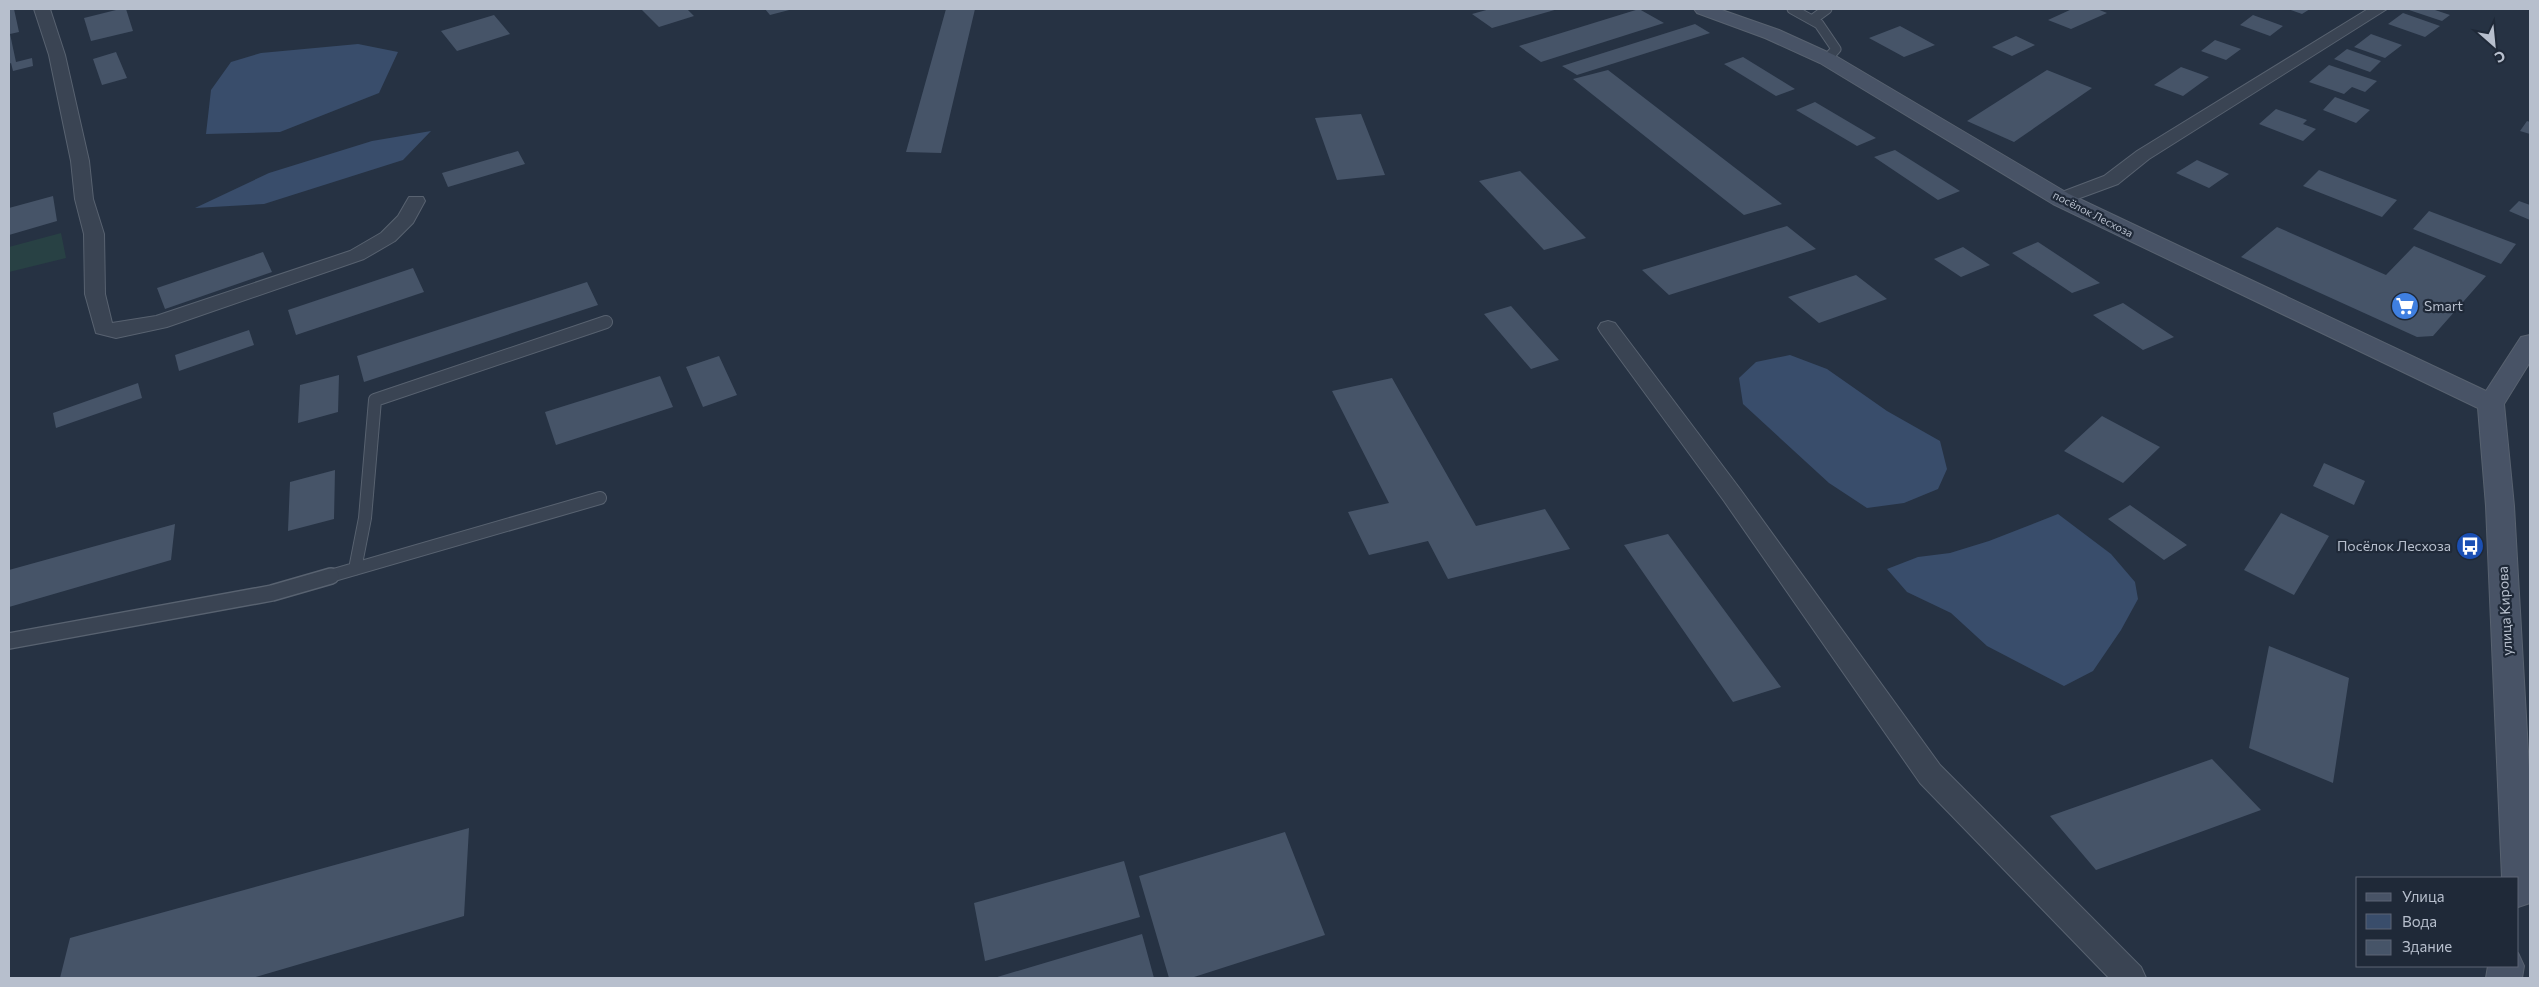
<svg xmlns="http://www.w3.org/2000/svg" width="2539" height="987" font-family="Commissioner,sans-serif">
	<rect width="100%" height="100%" fill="#263243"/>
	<path fill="#284144" d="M61,233L66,258L9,272V247Z"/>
	<path fill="#394d6b" d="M358,44L398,52L379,93L280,132L206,134L211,90L231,62L261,53Z
		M431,131L403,160L264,204L195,208L269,173L372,141Z
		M1790,355L1827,369L1887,411L1940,441L1947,469L1938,489L1904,503L1867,508L1829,483L1743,404L1739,378L1756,362Z
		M2058,514L2111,554L2135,582L2138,599L2121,630L2093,671L2064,686L1987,646L1951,613L1907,592L1887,569L1918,557L1950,553L1989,541Z"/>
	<path fill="#465468" d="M9,9H14L19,32L10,34L16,62L32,58L33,66L13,71L11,63L9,64Z
		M120,9H126L133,31L91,41L84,18Z
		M641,9H687L694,16L659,27Z
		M765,9H793L770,15Z
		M946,9H975L941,153L906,152Z
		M1490,9H1558L1492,28L1472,14Z
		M1639,9L1664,23L1541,62L1519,46Z
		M2072,9H2097L2107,13L2071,29L2048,20Z
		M2288,9H2310L2302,14Z
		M2406,9H2432L2450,15L2442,21Z
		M2403,13L2440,26L2425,37L2388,24Z
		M494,15L510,34L457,51L441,31Z
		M2253,15L2283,26L2270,36L2240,25Z
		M1695,24L1710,33L1577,75L1562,66Z
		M1900,26L1935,45L1904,57L1869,38Z
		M2371,34L2402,45L2385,58L2354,47Z
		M2016,36L2035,45L2012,56L1992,47Z
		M2215,40L2241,49L2226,60L2201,51Z
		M2347,49L2381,61L2370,72L2334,59Z
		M116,52L127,78L102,85L93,59Z
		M1743,57L1795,89L1776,96L1724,64Z
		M2329,65L2377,81L2365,92L2352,87L2344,94L2309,82Z
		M2181,67L2209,77L2183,96L2154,85Z
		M1608,70L1782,204L1744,215L1573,79Z
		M2047,70L2092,88L2014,142L1967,121Z
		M2335,97L2370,110L2356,123L2323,110Z
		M1815,102L1876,138L1857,146L1796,110Z
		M2276,109L2307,120L2303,124L2316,129L2303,141L2259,124Z
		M1361,114L1385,175L1337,180L1315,118Z
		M2527,121L2530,122V134L2520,131Z
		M1895,150L1960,191L1938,200L1874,157Z
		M518,151L525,164L448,187L442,173Z
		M2197,160L2229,174L2209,188L2176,173Z
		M2319,170L2397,200L2382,217L2303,186Z
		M1520,171L1586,238L1544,250L1479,181Z
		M53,196L57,221L9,235V208Z
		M2519,201L2530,205V220L2509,211Z
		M2429,211L2516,244L2501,264L2413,229Z
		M1787,226L1816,249L1669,295L1642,270Z
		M2277,227L2386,275L2414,246L2486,276L2433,336L2417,337L2241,257Z
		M2038,242L2100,283L2072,293L2012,253Z
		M1963,247L1990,265L1961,277L1934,259Z
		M263,252L272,272L165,309L157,288Z
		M413,268L424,292L296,335L288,310Z
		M1856,275L1887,299L1819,323L1788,297Z
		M587,282L598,305L364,382L357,356Z
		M2123,303L2174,337L2143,350L2093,315Z
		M1511,306L1559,360L1531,369L1484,314Z
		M249,330L254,345L179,371L175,355Z
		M719,356L737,395L703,407L686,367Z
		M339,375L338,412L298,423L300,385Z
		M660,376L673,407L556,445L545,412Z
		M1392,378L1476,526L1545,509L1570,549L1448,579L1428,541L1369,555L1348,512L1389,503L1332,391Z
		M138,383L142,398L56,428L53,413Z
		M2102,416L2160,447L2123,483L2064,451Z
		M2324,463L2365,481L2354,505L2313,486Z
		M335,470L334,519L288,531L290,482Z
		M2130,505L2187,545L2164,560L2108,519Z
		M2281,513L2329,536L2294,595L2244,570Z
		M175,524L171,560L9,607V570Z
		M1668,534L1781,687L1733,702L1624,545Z
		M2269,646L2349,678L2333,783L2249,748Z
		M2212,759L2261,810L2096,870L2050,816Z
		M469,828L464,916L252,978H60L70,938Z
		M1285,832L1325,935L1191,978H1169L1139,876Z
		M1124,861L1140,917L985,961L974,903Z
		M1142,934L1154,978H994Z"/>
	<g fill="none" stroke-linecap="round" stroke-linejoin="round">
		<g stroke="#586270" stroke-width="11">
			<path id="lane-far2" d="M1792,9L1819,24L1836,49L1827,59
				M1812,20L1827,9"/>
		</g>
		<g stroke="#586270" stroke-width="14">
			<path id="lane-far1" d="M355,569L365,518L375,400L606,322
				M327,577L600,498"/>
		</g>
		<g stroke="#586270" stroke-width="18">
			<path id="lane" d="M9,641L272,593L331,576"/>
		</g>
		<g stroke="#586270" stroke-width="2">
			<path id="street" d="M34,9H50L65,55L89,161L93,199L104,234L105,294L112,323L156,316L350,251L381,233L398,216L409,197H423L425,201L413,223L395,241L364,259L167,327L116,338L96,333L85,294L84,234L75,199L71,161L49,55Z
				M2368,9H2387L2149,159L2118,184L2061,205L2054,203L2052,199L2054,195L2104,176L2137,151Z
				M1608,321L1615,323L1740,489L1940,765L2141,967L2146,978H2109L1920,783L1724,501L1601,333L1598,328L1601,323Z"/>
		</g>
		<g stroke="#586270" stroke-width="2">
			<path id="secondary" d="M1694,9H1719L1779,30L1834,55L2069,194L2486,391L2521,337L2530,335V362L2504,404L2514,506L2530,786V903L2518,907V878H2502L2486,506L2478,408L2053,204L1820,63L1765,38L1697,13Z
				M2518,953L2524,966L2522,978H2486L2488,966H2518Z"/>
		</g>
		<use href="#lane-far2" stroke="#3a4453" stroke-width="9"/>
		<use href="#lane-far1" stroke="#3a4453" stroke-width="12"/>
		<use href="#lane" stroke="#3a4453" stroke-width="15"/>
		<use href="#street" fill="#3a4453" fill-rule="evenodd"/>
		<use href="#secondary" fill="#485366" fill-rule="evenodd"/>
	</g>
	<defs>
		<g id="supermarket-disc" transform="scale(1.4375)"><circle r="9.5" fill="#3f7fe0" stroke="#1f2938"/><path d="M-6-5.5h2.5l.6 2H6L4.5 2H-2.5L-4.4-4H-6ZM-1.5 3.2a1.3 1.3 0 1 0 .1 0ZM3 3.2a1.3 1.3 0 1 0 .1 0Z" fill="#fff"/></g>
		<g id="bus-disc" transform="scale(1.4375)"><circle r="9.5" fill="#1a4fb4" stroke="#1f2938"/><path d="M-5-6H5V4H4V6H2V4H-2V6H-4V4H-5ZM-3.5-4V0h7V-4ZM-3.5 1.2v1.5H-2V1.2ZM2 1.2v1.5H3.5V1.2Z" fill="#fff"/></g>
	</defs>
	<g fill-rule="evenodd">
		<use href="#supermarket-disc" x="2405" y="306"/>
		<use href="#bus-disc" x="2470" y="546"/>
	</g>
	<g text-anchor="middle" stroke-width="4.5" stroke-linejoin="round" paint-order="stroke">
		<g font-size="11" fill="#b7bfcd" stroke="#1f2938">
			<text transform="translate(2093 214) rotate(27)" y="4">посёлок Лесхоза</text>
		</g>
		<g font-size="14" fill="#b7bfcd" stroke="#1f2938" text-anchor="start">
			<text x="2424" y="311">Smart</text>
			<text x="2451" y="551" text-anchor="end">Посёлок Лесхоза</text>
		</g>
		<g font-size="14" fill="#b7bfcd" stroke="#1f2938">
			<text transform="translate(2505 611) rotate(-93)" y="5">улица Кирова</text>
		</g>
	</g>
	<rect width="2539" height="987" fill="none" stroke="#b7bfcd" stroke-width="20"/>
	<rect x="2356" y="877" width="162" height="90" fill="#1f2938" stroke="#5c6574"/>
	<rect x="2366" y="893" width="25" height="8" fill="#485366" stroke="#5c6574"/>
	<text x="2402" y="902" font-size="15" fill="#b7bfcd">Улица</text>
	<rect x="2366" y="914" width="25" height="15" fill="#394d6b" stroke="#5c6574"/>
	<text x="2402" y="927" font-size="15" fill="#b7bfcd">Вода</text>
	<rect x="2366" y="940" width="25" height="15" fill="#465468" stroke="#5c6574"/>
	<text x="2402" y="952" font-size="15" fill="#b7bfcd">Здание</text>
	<g transform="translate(2494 45) rotate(153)" stroke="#1f2938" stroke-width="4" paint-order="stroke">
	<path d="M0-4L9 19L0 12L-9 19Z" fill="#b7bfcd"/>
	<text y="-8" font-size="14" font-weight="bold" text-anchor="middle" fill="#b7bfcd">С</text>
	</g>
</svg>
